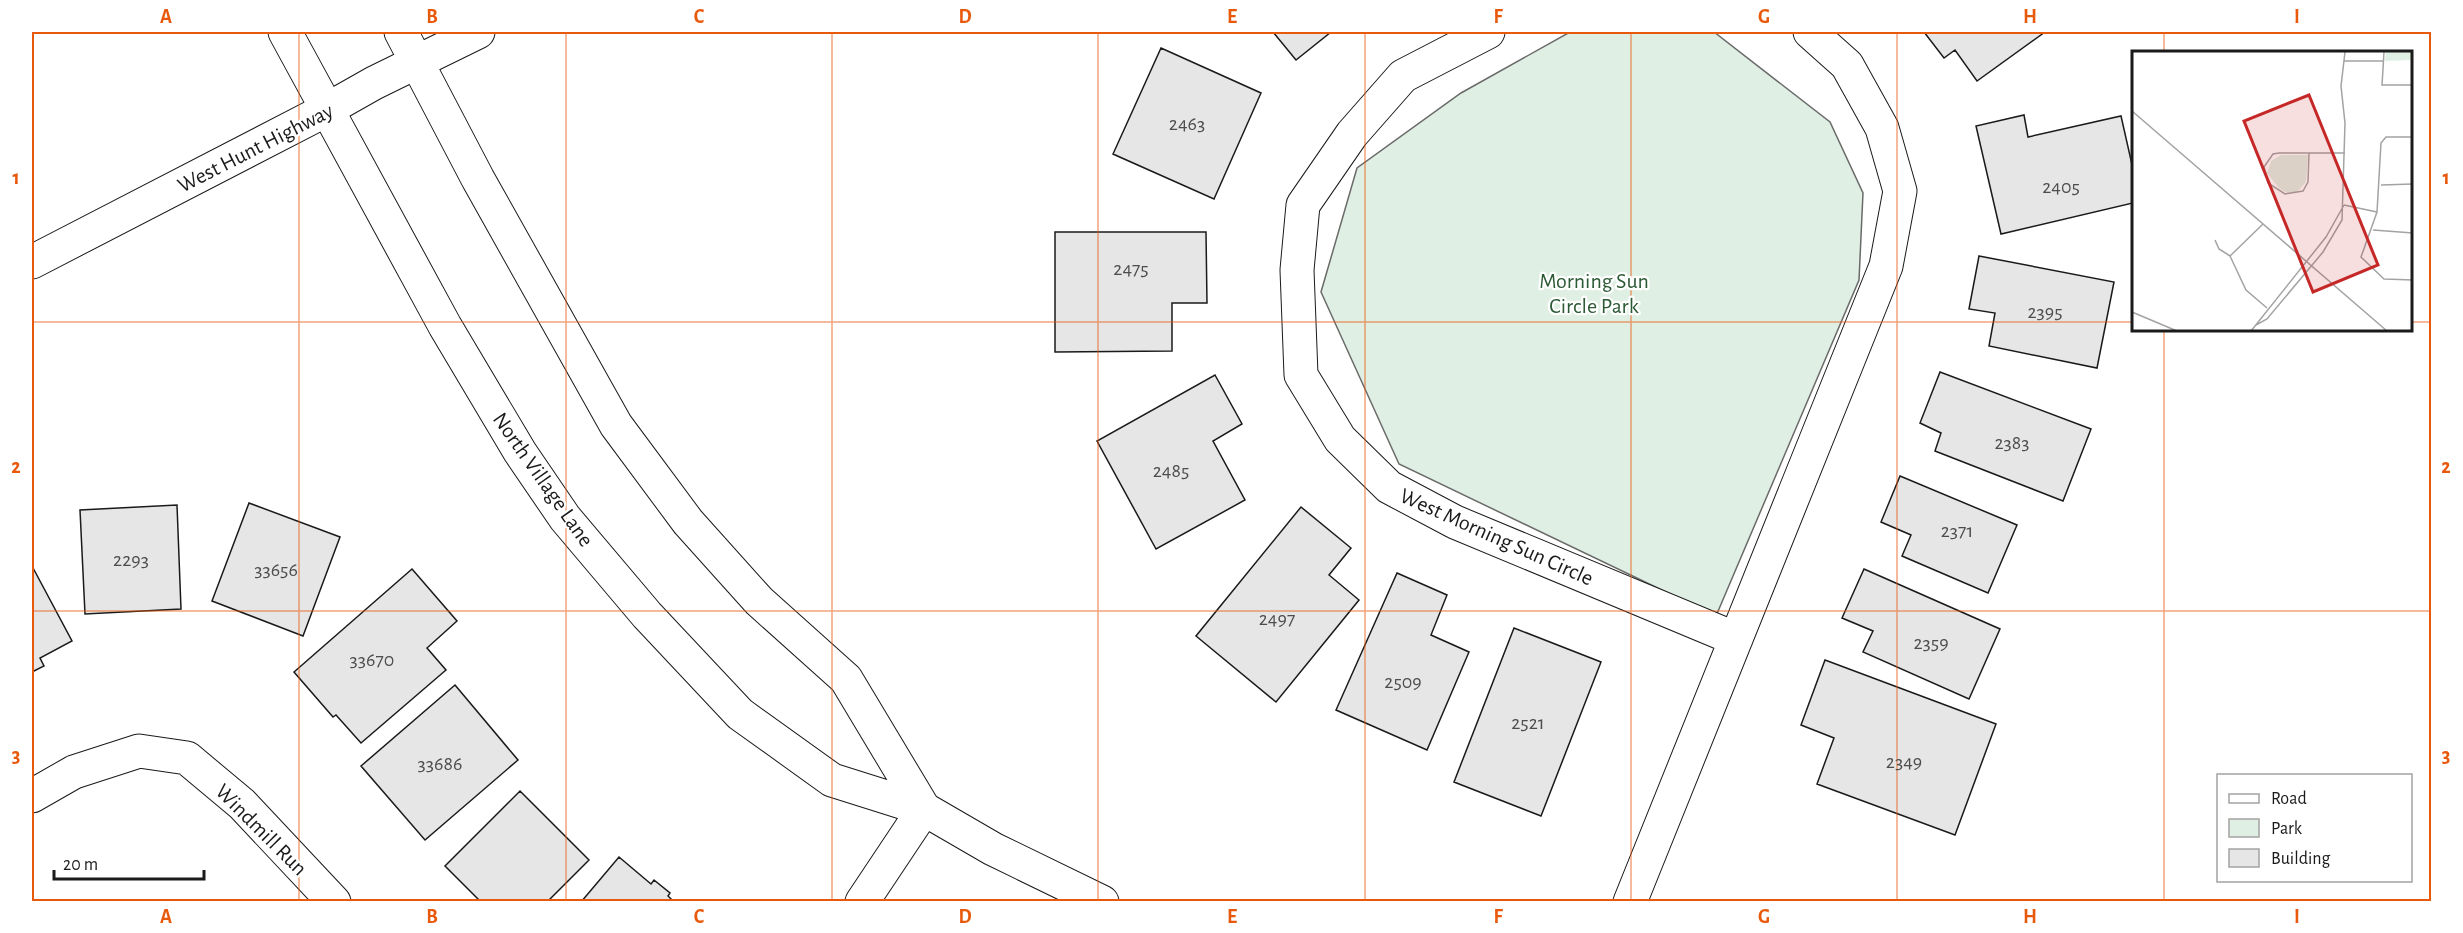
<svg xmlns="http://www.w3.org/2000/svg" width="2463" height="933" font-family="'Alegreya Sans',sans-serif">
	<rect width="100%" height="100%" fill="#fff"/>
	<path fill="#e0efe3" stroke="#6a6a6a" stroke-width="1.5" d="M1570,32H1714L1830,122L1863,193L1859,280L1716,616L1399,464L1321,292L1357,168L1461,93Z"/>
	<path fill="#e6e6e6" stroke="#1a1a1a" stroke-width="1.5" d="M1273,32H1331L1296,60Z
		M1924,32H2045L1977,81L1955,50L1944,58Z
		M1161,48L1261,93L1214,199L1113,154Z
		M2024,115L2028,137L2121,116L2133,169V203L2001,234L1976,126Z
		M1055,232H1206L1207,303H1172V351L1055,352Z
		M1979,256L2114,282L2097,368L1989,346L1995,313L1969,309Z
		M1940,372L2091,429L2063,501L1935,451L1941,433L1920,423Z
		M1215,375L1242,424L1213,441L1245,500L1156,549L1097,441Z
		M1900,476L2017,525L1988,593L1902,556L1911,535L1881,522Z
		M249,503L340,537L303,636L212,601Z
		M177,505L181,609L85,614L80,510Z
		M1301,507L1351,548L1329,575L1359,600L1276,702L1196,636Z
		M32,566L72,641L40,658L44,666L32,672Z
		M412,569L457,621L427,648L446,670L361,743L336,715L333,717L294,672Z
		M1864,569L2000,629L1969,699L1863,652L1873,631L1842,618Z
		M1397,573L1447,595L1431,635L1469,652L1427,750L1336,710Z
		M1514,628L1601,662L1541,816L1454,782Z
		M1825,660L1996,724L1955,835L1817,784L1834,738L1801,725Z
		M455,685L518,760L425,840L361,766Z
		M520,791L589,860L547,902H481L445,866Z
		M619,857L651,884L654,880L670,893L668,896L674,902H581Z"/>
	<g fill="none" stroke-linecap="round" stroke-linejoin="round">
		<g stroke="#1a1a1a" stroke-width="35">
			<path id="minor" d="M285,32L445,326L520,452L565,518L647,615L740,714L832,780L924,809L993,849L1102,902
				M401,32L478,179L616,425L688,522L759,601L846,679L924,809
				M1488,32L1403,76L1352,134L1303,205L1297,270L1301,375L1340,439L1389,487L1455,522L1736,639
				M32,796L74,772L139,751L187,758L242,804L334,902
				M862,902L924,809
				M1630,902L1886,266L1900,191L1882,128L1847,65L1810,32"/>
		</g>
		<g stroke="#1a1a1a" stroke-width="35">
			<path id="major" d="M32,262L328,109L374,83L478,32"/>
		</g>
		<use href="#minor" stroke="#fff" stroke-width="33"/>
		<use href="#major" stroke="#fff" stroke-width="33"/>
	</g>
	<path fill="none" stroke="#e8590c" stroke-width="1.5" stroke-opacity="0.55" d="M299,32V902M566,32V902M832,32V902M1098,32V902M1365,32V902M1631,32V902M1897,32V902M2164,32V52M32,322H2133M2410,322H2432M2164,330V902M32,611H2432"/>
	<g text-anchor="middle" stroke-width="4.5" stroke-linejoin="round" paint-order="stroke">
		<g font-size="20" fill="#4d4d4d">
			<text x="1187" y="130">2463</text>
			<text x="2061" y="193">2405</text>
			<text x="1131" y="275">2475</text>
			<text x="2045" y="318">2395</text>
			<text x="2012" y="449">2383</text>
			<text x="1171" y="477">2485</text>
			<text x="1957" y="537">2371</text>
			<text x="131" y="566">2293</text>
			<text x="276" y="576">33656</text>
			<text x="1277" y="625">2497</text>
			<text x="1931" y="649">2359</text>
			<text x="372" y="666">33670</text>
			<text x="1403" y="688">2509</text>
			<text x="1528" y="729">2521</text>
			<text x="1904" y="768">2349</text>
			<text x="440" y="770">33686</text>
		</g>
		<g font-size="22" fill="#1a1a1a" stroke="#fff">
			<text transform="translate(255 147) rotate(-27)" y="8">West Hunt Highway</text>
			<text transform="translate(544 479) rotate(55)" y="8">North Village Lane</text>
			<text transform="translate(1497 536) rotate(24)" y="8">West Morning Sun Circle</text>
			<text transform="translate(262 829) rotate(45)" y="8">Windmill Run</text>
		</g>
		<g font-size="22" fill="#2b5a34" stroke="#fff">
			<text x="1594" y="288">Morning Sun<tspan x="1594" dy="25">Circle Park</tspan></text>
		</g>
	</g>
	<g transform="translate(2132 51)">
		<rect width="280" height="280" fill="#fff"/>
		<path d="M254,1H280V9L253,10ZM149,104H176L174,131L165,141L155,142L147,137L135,122L139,110Z" fill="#e0efe3"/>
		<path fill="none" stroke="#a3a3a3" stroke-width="1.5" d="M252,1L250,34H281M212,10H251M0,60L255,280M281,86H254L249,92L245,161L229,206L252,228L281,229M177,102L176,131L171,140L153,143L136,132L132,116L141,103L147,102H213M249,134L281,133M212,154L245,161M241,179L281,182M83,189L87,198L98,205L131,173M98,205L114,239L135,257M0,261L45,280M124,274L135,268L191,201L210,169L213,72L209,35L213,1M119,280L194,186L212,154"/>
		<path fill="#c62828" fill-opacity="0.15" stroke="#c62828" stroke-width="3" d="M177,44L246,214L181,241L112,70Z"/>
		<rect width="280" height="280" fill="none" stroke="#1a1a1a" stroke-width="3"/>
	</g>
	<rect width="2463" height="933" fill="none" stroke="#ffffff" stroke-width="66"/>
	<rect x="2217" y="774" width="195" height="108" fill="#ffffff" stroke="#a3a3a3" stroke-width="1.5"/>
	<rect x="2229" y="794" width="30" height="9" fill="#ffffff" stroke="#a3a3a3" stroke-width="1.5"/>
	<text x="2271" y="804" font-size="18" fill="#1a1a1a">Road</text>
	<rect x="2229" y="819" width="30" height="18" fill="#e0efe3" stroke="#a3a3a3" stroke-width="1.5"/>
	<text x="2271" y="834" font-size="18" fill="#1a1a1a">Park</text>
	<rect x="2229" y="849" width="30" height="18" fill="#e6e6e6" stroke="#a3a3a3" stroke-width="1.5"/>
	<text x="2271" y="864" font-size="18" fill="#1a1a1a">Building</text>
	<path d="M54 870v9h150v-9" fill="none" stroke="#1a1a1a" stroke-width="3"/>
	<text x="63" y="870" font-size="18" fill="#1a1a1a" stroke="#ffffff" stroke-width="4.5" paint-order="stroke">20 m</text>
	<rect x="33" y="33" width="2397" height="867" fill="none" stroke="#e8590c" stroke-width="2"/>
	<g font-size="20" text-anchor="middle" font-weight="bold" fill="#e8590c">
		<text x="166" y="23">A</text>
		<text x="432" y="23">B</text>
		<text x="699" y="23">C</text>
		<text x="965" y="23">D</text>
		<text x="1232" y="23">E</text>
		<text x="1498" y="23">F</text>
		<text x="1764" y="23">G</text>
		<text x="2030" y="23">H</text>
		<text x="2297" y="23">I</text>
		<text x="16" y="184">1</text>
		<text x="2446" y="184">1</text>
		<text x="16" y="473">2</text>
		<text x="2446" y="473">2</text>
		<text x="16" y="762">3</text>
		<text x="2446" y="762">3</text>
		<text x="166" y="923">A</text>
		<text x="432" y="923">B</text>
		<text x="699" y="923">C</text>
		<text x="965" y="923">D</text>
		<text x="1232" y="923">E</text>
		<text x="1498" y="923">F</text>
		<text x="1764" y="923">G</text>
		<text x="2030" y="923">H</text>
		<text x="2297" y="923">I</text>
	</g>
</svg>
